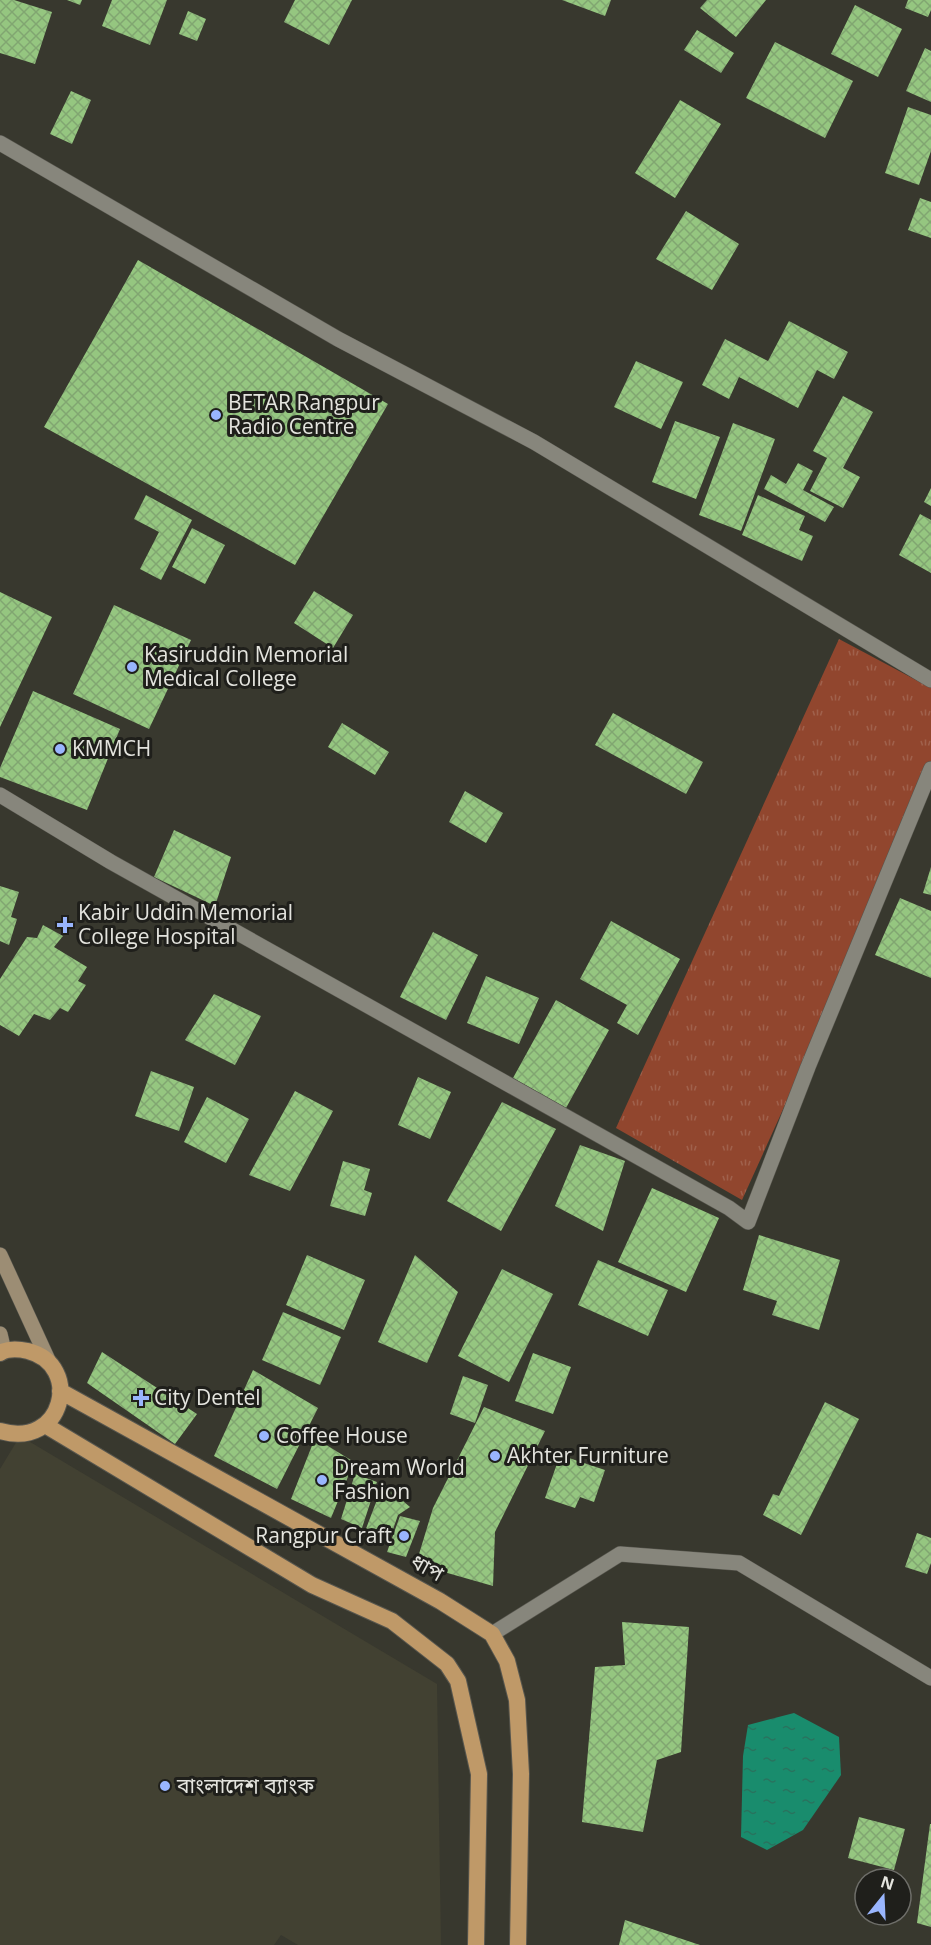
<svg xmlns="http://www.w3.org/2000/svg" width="931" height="1945" font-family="'Open Sans','Noto Sans Bengali',sans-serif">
	<defs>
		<pattern id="grass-tufts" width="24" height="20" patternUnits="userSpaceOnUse" patternTransform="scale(1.5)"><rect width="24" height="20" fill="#91462e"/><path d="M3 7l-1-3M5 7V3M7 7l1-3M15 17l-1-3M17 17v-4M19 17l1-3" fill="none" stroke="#a0614c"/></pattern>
		<pattern id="water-ripples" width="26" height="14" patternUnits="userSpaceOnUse" patternTransform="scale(1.5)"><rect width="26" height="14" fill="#198c6d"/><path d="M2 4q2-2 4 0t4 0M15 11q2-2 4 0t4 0" fill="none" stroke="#28735e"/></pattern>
		<pattern id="building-cross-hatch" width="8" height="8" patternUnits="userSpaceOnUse" patternTransform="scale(1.5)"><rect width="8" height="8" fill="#95c680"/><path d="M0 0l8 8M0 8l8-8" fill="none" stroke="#81a671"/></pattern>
	</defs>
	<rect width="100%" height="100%" fill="#38382e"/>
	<path fill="#424132" d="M20,1436L437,1684L441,1945H298L281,1935L274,1945H0V1469Z"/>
	<path fill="url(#grass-tufts)" d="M839,639L931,688V783L742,1200L616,1128Z"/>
	<path fill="url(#water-ripples)" d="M794,1713L839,1737L841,1775L803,1830L767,1850L741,1837L743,1756L748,1725Z"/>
	<path fill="url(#building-cross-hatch)" d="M0,0H14L52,12L35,64L0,53Z
		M67,0H82L80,5Z
		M112,0H167L150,45L102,26Z
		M295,0H352L329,45L284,22Z
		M562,0H611L605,16Z
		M707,0H766L736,37L700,8Z
		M908,0H931V10L928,17L905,8Z
		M855,5L902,29L878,77L831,54Z
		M188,11L206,19L197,41L179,34Z
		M697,30L734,53L721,73L684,50Z
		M775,42L853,81L825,138L746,98Z
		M925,48L931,51V102L906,91Z
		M71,91L91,100L72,144L50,134Z
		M680,100L721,124L675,198L635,173Z
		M908,107L931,115V151L919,185L885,173Z
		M920,198L931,202V238L908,230Z
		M686,211L739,244L712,290L656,259Z
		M138,260L388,404L295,565L44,427Z
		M789,321L848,352L834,379L817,370L798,408L739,377L729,399L702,385L725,339L768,361Z
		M636,361L683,382L661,429L614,407Z
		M843,396L873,412L843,468L860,477L843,508L810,491L827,458L813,451Z
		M675,421L720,437L696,499L652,482Z
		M733,423L775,439L741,531L699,515Z
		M798,463L813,471L803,490L834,507L825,522L764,489L771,475L786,484Z
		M931,488V506L924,502Z
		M146,495L192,520L161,580L140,569L159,532L134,519Z
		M758,495L805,516L799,530L813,536L802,561L742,535Z
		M920,514L931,520V573L899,555Z
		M192,528L225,545L205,584L172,567Z
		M314,591L353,615L333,648L294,623Z
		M0,592L52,617L0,727Z
		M114,605L191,640L149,729L73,694Z
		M33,691L120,729L87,810L0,777V768Z
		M613,713L703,762L686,794L595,745Z
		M342,723L389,752L375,775L328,747Z
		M465,791L503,813L486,843L449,822Z
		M174,830L231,857L215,906L154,877Z
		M931,867V895L923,893Z
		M0,886L19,892L11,917L17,919L9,945L0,941Z
		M900,898L931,911V978L875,955Z
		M611,921L680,959L638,1035L617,1023L627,1005L580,979Z
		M43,925L63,936L54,947L87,967L78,981L86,985L68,1012L60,1008L50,1020L34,1014L19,1036L0,1025V979L27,937L37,938Z
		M433,932L478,955L446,1020L400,997Z
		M486,976L539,998L519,1044L467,1023Z
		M214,994L261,1016L235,1065L185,1040Z
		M556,1000L609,1030L566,1108L513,1078Z
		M151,1071L194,1087L179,1131L135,1116Z
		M418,1077L451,1092L430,1139L398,1125Z
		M295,1091L333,1111L290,1191L249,1175Z
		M207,1097L249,1119L226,1163L184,1142Z
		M502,1102L556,1129L501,1231L447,1201Z
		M580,1145L625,1161L603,1231L555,1206Z
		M343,1161L370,1169L364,1190L372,1193L365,1216L330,1206Z
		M652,1188L719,1218L686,1292L618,1262Z
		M759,1235L840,1260L819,1330L772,1315L777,1301L743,1290Z
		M307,1255L365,1280L344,1330L286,1305Z
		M415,1255L458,1292L427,1363L378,1342Z
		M598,1260L668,1290L648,1336L578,1305Z
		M502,1269L553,1294L509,1382L458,1356Z
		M283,1312L341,1337L320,1385L262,1360Z
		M102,1352L197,1414L175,1444L87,1383Z
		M533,1353L571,1367L553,1414L515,1401Z
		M253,1370L318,1408L277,1489L214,1456Z
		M463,1376L488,1385L475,1423L450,1414Z
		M825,1402L859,1419L801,1535L763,1515L773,1494L779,1496Z
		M484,1407L545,1431L495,1532L493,1586L416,1564L433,1508Z
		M315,1438L354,1462L331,1518L291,1499Z
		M560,1455L605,1470L594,1502L580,1497L575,1508L545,1498Z
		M355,1474L377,1482L362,1528L341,1519Z
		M383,1484L410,1507L398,1515L388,1544L364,1534Z
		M400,1516L420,1521L406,1557L387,1552Z
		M917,1533L931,1538V1563L927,1574L905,1567Z
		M622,1622L689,1627L681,1752L657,1760L643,1832L582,1822L595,1667L625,1665Z
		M859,1817L905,1829L894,1870L848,1858Z
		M930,1824H931V1927L917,1923Z
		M625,1920L700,1945H619Z"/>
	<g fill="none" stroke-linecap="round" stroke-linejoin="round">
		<g stroke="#57564e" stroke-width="16">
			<path id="minor" d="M0,143L338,339L534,442L931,680
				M0,795L111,862L729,1208L748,1222L808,1067L931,769
				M492,1634L620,1554L739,1563L931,1678"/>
		</g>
		<g stroke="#57564e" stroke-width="16">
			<path id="secondary" d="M0,1255L49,1362
				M0,1334L4,1351"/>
		</g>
		<g stroke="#57564e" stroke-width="18">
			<path id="trunk" d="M0,1353C8,1348 19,1349 28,1351C83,1365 64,1450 0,1431
				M60,1391L440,1601L492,1634L507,1661L517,1700L521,1774L518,1945
				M45,1425L312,1585L392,1621L447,1664L458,1681L479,1774L476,1945"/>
		</g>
		<use href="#minor" stroke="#87867c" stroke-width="15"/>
		<use href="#secondary" stroke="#9c8d74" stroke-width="15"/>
		<use href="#trunk" stroke="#bf9968" stroke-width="16"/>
	</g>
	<g fill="#99b5fd" stroke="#1f1f1b" stroke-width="2">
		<circle cx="216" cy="415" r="6"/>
		<circle cx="132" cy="667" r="6"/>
		<circle cx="60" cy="749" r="6"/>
		<path d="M62 916h6v6h6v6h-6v6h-6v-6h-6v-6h6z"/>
		<path d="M138 1389h6v6h6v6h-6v6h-6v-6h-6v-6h6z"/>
		<circle cx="264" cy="1436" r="6"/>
		<circle cx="495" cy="1456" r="6"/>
		<circle cx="322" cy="1480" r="6"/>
		<circle cx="404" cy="1536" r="6"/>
		<circle cx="165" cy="1786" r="6"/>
	</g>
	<g text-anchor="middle" stroke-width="6" stroke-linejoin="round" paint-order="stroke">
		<g font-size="21" fill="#e4e4de" stroke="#1f1f1b" text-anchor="start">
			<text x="228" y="410">BETAR Rangpur<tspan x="228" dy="24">Radio Centre</tspan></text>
			<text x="144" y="662">Kasiruddin Memorial<tspan x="144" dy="24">Medical College</tspan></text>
			<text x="72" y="756">KMMCH</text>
			<text x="78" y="920">Kabir Uddin Memorial<tspan x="78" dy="24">College Hospital</tspan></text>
			<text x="154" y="1405">City Dentel</text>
			<text x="276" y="1443">Coffee House</text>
			<text x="507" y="1463">Akhter Furniture</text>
			<text x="334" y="1475">Dream World<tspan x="334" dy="24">Fashion</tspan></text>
			<text x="392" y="1543" text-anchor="end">Rangpur Craft</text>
			<text x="177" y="1793">বাংলাদেশ ব্যাংক</text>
		</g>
		<g font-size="21" fill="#e4e4de" stroke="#1f1f1b">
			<text transform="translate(427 1568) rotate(29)" y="7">ধাপ</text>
		</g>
	</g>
	<g transform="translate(883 1897) rotate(18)"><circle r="28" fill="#1f1f1b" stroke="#6e6e69" stroke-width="1.5"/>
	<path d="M0-4.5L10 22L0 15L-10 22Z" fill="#99b5fd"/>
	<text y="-9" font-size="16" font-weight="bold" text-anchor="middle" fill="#e4e4de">N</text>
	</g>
</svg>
